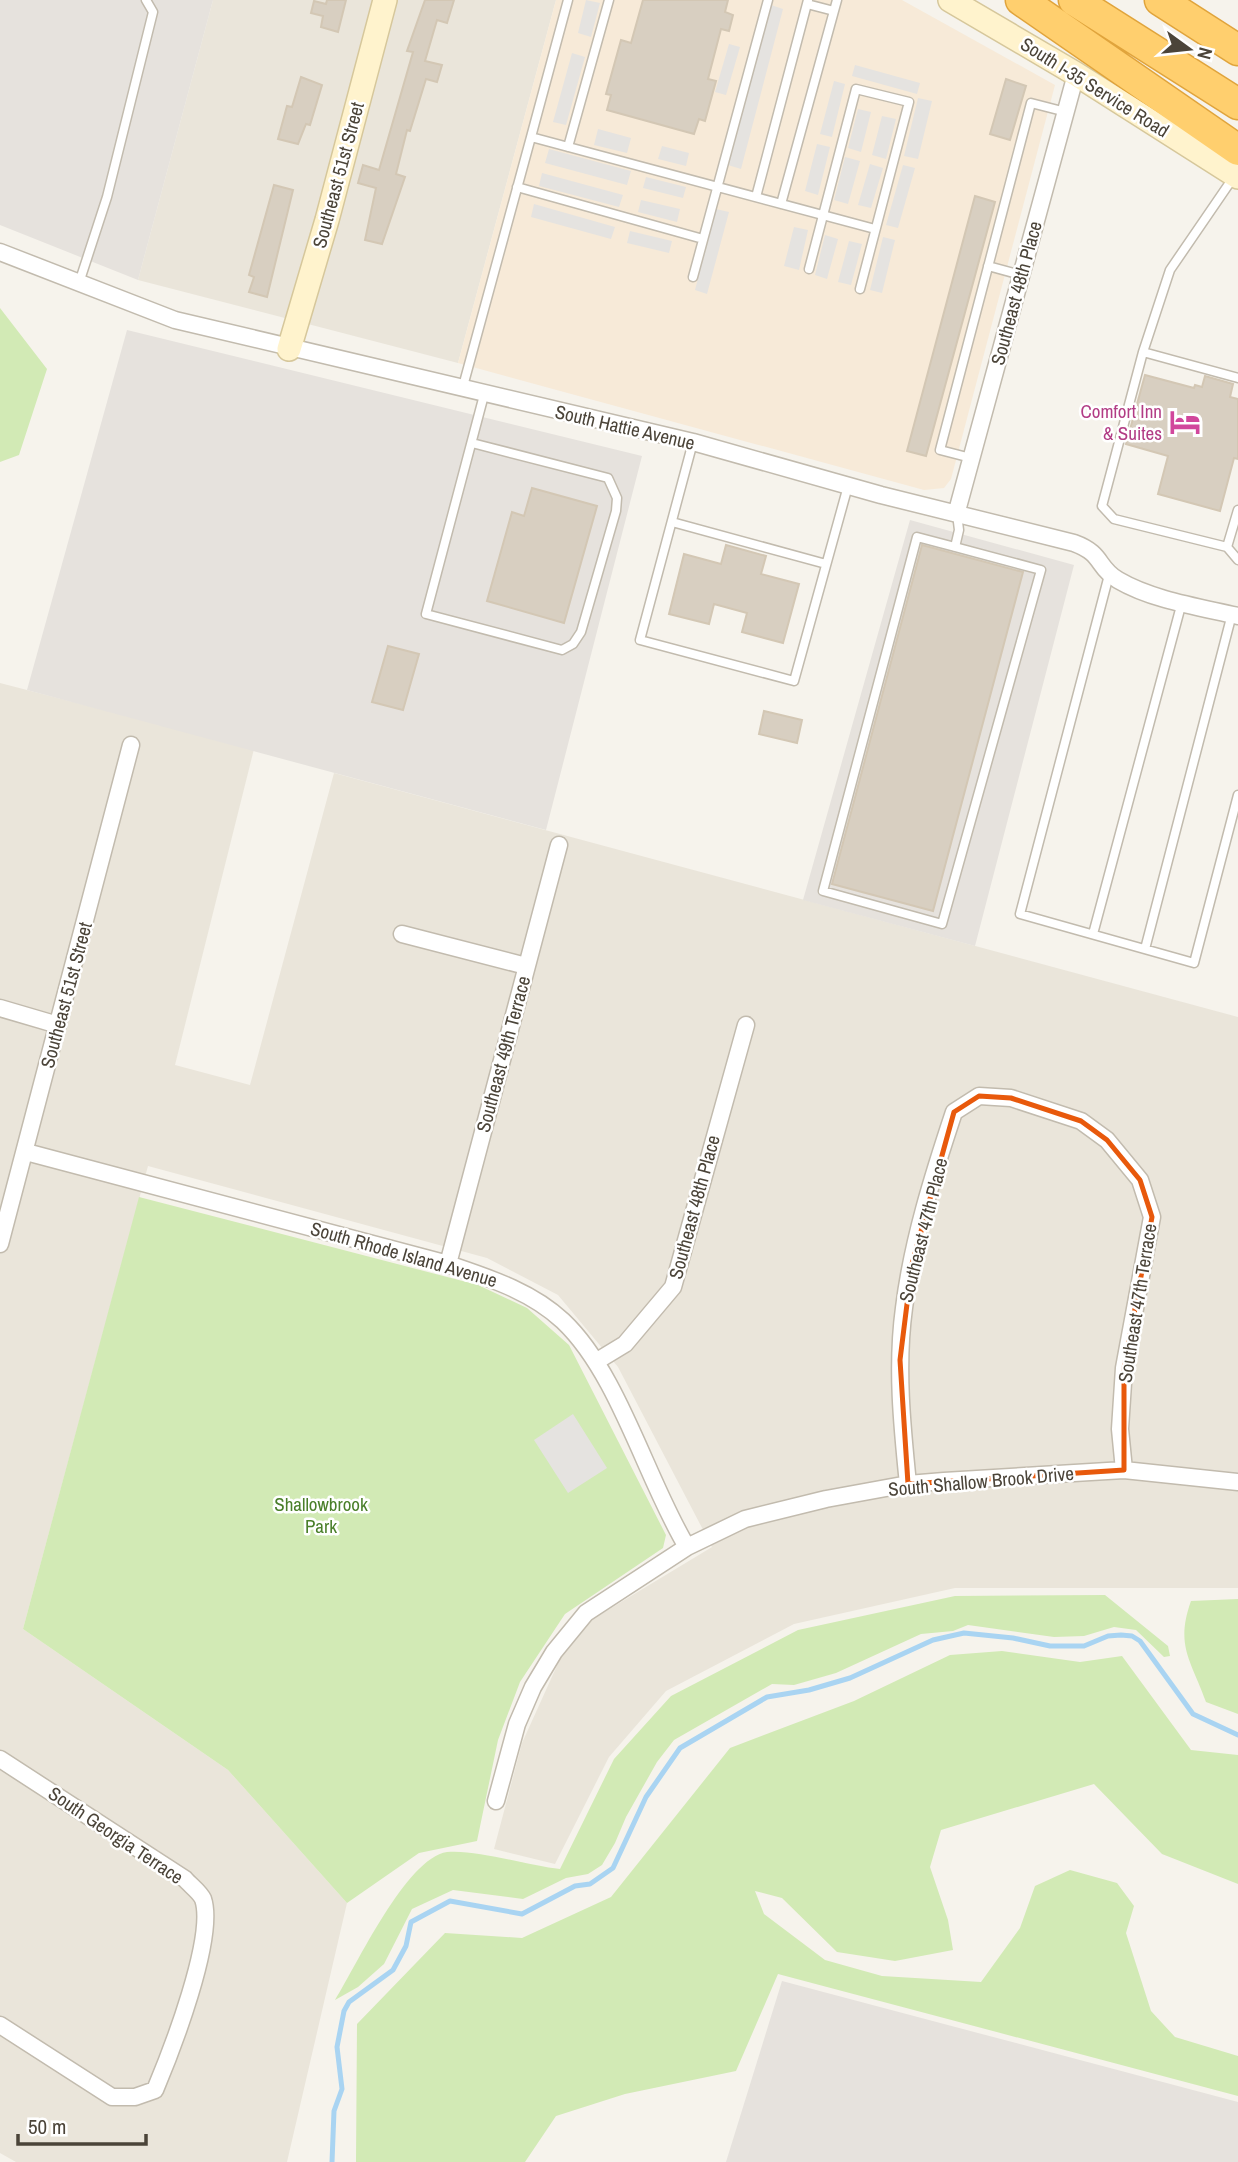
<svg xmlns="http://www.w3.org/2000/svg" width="1238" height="2162" font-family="'Archivo Narrow',sans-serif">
	<rect width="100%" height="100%" fill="#f6f3ec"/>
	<path fill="#eae5da" d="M213,0H556L458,363L138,280Z
		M0,683L254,749L175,1065L250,1085L334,773L1238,1017V1588H955L794,1624L666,1691L609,1757L555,1864L494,1849L522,1743L560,1659L593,1619L712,1547L618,1367L558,1295L487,1258L148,1166L23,1629L228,1770L347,1903L287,2162H16L0,2153Z"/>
	<path fill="#f7ead8" d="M556,0H902L1055,85L951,479L944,488L924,490L458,363Z"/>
	<path fill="#e6e2dd" d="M0,0H213L138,280L0,225Z
		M127,330L642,456L546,830L27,690Z
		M910,520L1074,565L975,946L803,900Z
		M782,1981L1238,2102V2162H726Z"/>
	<path fill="#d2eab5" d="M0,308L47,369L19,455L0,462Z
		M139,1197L478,1285L527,1308L569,1345L666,1535L663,1548L565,1614L520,1682L498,1740L477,1841L419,1853L347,1903L228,1770L23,1629Z
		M1105,1595L1168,1646L1170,1656L1164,1657L1136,1630L1114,1627L1084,1636L1054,1637L968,1625L953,1631L921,1634L836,1673L794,1685L772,1684L674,1740L657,1762L626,1817L615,1843L602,1865L588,1874L566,1878L523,1899L453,1890L412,1909L384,1964L358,1987L335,2000C357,1965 406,1858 447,1852C476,1849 529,1866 560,1869L614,1759L671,1696L798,1630L955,1596Z
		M1238,1599V1714L1206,1702C1191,1660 1175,1646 1191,1601Z
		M1002,1651L1080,1662L1122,1656L1191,1750L1238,1755V1884L1162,1854L1094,1784L941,1830L930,1867L948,1920L953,1950L895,1961L837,1952L782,1898L755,1891L764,1914L825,1960L882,1976L981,1982L1020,1928L1035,1886L1070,1870L1117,1883L1134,1906L1126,1933L1151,2011L1175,2037L1238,2056V2096L778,1974L736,2071L625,2094L556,2116L525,2162H356L357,2024L445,1933L522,1938L611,1897L730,1748L854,1701L950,1655Z"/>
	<path fill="#e5e3e0" d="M586,0L600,3L591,37L578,33Z
		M771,5L783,9L741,169L728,165Z
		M729,44L740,47L726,95L715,92Z
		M572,53L585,57L566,125L553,122Z
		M855,65L920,83L917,94L852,76Z
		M834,81L845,84L832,137L820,134Z
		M918,98L932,101L918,159L904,156Z
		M858,109L871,112L861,152L848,148Z
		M882,116L896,119L886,159L872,155Z
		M598,129L631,138L627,153L594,145Z
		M817,144L830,147L818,195L805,191Z
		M662,146L689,153L686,166L658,159Z
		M549,149L631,171L627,185L545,163Z
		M845,157L860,161L848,204L834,200Z
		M870,164L883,168L871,208L858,205Z
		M903,165L915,168L898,228L886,225Z
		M542,173L623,195L619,207L539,186Z
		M646,177L686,187L683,198L643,188Z
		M641,200L680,209L677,222L638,212Z
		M534,204L615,227L611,239L531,217Z
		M716,209L729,212L707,294L695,290Z
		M794,227L808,230L799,270L784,266Z
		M630,231L672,241L669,253L627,243Z
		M825,235L838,239L827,279L815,275Z
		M883,237L895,240L882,293L870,290Z
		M849,241L862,244L851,285L838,282Z
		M573,1414L607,1468L568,1493L534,1440Z"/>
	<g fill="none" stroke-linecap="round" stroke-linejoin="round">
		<path stroke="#a9d4f2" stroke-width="5" d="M332,2162L334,2111L342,2089L337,2047L344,2011L349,2002L393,1970L406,1946L411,1922L450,1901L522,1914L575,1886L590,1884L613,1868L646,1797L680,1748L767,1697L809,1690L850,1678L933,1640L964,1633L1013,1638L1050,1646H1084L1108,1636L1121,1635L1132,1636L1140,1641L1193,1714L1238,1735"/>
	</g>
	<path fill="#d8cfc1" stroke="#d3c7b4" stroke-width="2" d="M327,0H346L338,32L321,27L323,16L311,13L314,1L326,4Z
		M425,0H454L447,23L437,20L425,61L442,65L437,82L426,79L410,131L407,130L396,174L405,177L382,244L365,240L376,188L358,183L363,165L379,170L413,52L407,51Z
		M643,0H728L725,12L733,15L729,31L721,29L708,79L716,81L705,121L699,119L694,134L607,110L611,95L606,94L621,40L631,43Z
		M301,77L322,85L310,125L306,124L298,144L278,139L287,106L292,107Z
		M1006,79L1026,86L1010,140L990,134Z
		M274,185L293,190L267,297L249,292L254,277L249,275Z
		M975,196L995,202L926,456L907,451Z
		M1145,375L1194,388L1195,385L1202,387L1205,376L1233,384L1230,397L1238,399V459L1234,458L1220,511L1158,494L1168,456L1126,444Z
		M532,488L597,506L564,623L487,601L512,512L524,516Z
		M726,545L766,556L761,574L799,584L783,643L742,632L747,613L714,604L709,624L669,614L684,554L721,564Z
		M922,545L1023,572L933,911L832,884Z
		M388,646L419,654L403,710L372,702Z
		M764,711L802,720L797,743L759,734Z"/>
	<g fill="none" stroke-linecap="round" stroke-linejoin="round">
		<g stroke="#c2bbae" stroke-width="11">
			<path id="lane" d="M568,0L531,137L875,229
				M807,4L834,11
				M568,147L609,0
				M1233,178L1170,270L1143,352L1102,506L1114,519L1227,547L1238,510
				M517,187L703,239
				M756,197L808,0
				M781,204L837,0
				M988,266L1021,275
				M809,269L856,89L909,102L860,289
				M693,277L768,0
				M79,283L107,197L153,12L146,0
				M1143,352L1238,378
				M462,390L531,137
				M693,442L640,640L794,681L848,486
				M472,443L608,478L617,498L616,511L581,632L573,644L562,650L426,614L484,395
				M971,458L940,450L1031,103L1066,112
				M672,522L826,564
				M955,547L1041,570L942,924L823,891L917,537L955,547L959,530L957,514
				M1227,547L1238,560
				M1109,575L1020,914L1194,963L1238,795
				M1093,934L1182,602
				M1145,949L1232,614"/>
		</g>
		<g stroke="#c2bbae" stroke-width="19">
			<path id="street" d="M0,252L175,320L693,442L881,495L1074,543C1104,554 1096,567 1118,580C1152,600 1199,607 1238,616
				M957,511L1076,74
				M402,934L526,966
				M0,1008L58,1025
				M26,1152L448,1264C489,1278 531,1291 563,1321C619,1374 646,1479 687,1547
				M0,1244L131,745
				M448,1264L559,845
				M597,1361L625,1344L673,1287L746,1025
				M908,1484C902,1426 896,1366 904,1308C912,1242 933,1175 954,1112L979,1096L1011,1098L1081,1121L1107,1140L1140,1180L1152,1217L1124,1368L1120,1429L1124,1470
				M0,1759L185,1879C190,1885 200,1892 203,1899C216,1937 171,2052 155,2090L135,2097H112L0,2025
				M496,1801L517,1724L533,1687L554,1652L586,1613L687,1547L745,1519L826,1499L908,1484L944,1481L1124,1470L1238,1482"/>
		</g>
		<g stroke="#d6c79b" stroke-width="26">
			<path id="secondary" d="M950,0L1076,74L1238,177
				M289,349L327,220L385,0"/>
		</g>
		<g stroke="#e0a43c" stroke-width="33">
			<path id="highway" d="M1021,0L1238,150
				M1074,0L1238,104
				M1160,0L1238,50"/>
		</g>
		<use href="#lane" stroke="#fff" stroke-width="8"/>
		<use href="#street" stroke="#fff" stroke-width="16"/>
		<use href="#secondary" stroke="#fff3cd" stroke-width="23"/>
		<use href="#highway" stroke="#ffcf6e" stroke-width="30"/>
	</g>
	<path fill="none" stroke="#e8590c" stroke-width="5" stroke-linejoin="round" d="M979,1096L1011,1098L1081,1121L1107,1140L1140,1180L1152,1217L1124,1368V1470L908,1484L900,1360L912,1264L954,1112Z"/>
	<defs>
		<g id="hotel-bare" transform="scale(2.415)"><path d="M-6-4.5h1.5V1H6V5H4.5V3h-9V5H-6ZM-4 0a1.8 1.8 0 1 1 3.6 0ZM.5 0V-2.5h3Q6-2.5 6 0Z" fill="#d1479c" stroke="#fff" stroke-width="2.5" paint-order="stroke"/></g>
	</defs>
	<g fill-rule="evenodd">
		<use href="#hotel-bare" x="1185" y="422"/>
	</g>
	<g text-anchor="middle" stroke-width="5" stroke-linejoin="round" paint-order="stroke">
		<g font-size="19" fill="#4b4439" stroke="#fff">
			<text transform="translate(1095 87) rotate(32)" y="7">South I-35 Service Road</text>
			<text transform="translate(338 175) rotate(-75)" y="7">Southeast 51st Street</text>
			<text transform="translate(1016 293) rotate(-75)" y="7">Southeast 48th Place</text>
			<text transform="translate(625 427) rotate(13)" y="7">South Hattie Avenue</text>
			<text transform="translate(66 995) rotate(-75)" y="7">Southeast 51st Street</text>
			<text transform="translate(503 1054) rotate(-75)" y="7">Southeast 49th Terrace</text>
			<text transform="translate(694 1207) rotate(-75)" y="7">Southeast 48th Place</text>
			<text transform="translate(923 1230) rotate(-76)" y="7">Southeast 47th Place</text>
			<text transform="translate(404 1254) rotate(16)" y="7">South Rhode Island Avenue</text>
			<text transform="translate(1137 1303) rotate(-81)" y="7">Southeast 47th Terrace</text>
			<text transform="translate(981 1481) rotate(-5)" y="7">South Shallow Brook Drive</text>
			<text transform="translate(116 1835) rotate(34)" y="7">South Georgia Terrace</text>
		</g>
		<g font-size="19" fill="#b23c85" stroke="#fff" text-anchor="end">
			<text x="1162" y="418">Comfort Inn<tspan x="1162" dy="22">&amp; Suites</tspan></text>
		</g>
		<g font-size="19" fill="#4a7f2a" stroke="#fff">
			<text x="321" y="1511">Shallowbrook<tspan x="321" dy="22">Park</tspan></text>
		</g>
	</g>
	<g transform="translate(1189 49) rotate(105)" stroke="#ffffff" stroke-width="5" paint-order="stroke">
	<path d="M0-5L12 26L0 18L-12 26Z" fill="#4b4439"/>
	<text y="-10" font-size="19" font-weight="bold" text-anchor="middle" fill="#4b4439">N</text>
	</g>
	<path d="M18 2134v10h128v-10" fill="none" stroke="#4b4439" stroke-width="3.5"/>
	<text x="28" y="2134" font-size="21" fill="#4b4439" stroke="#ffffff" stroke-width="5" paint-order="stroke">50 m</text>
</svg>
